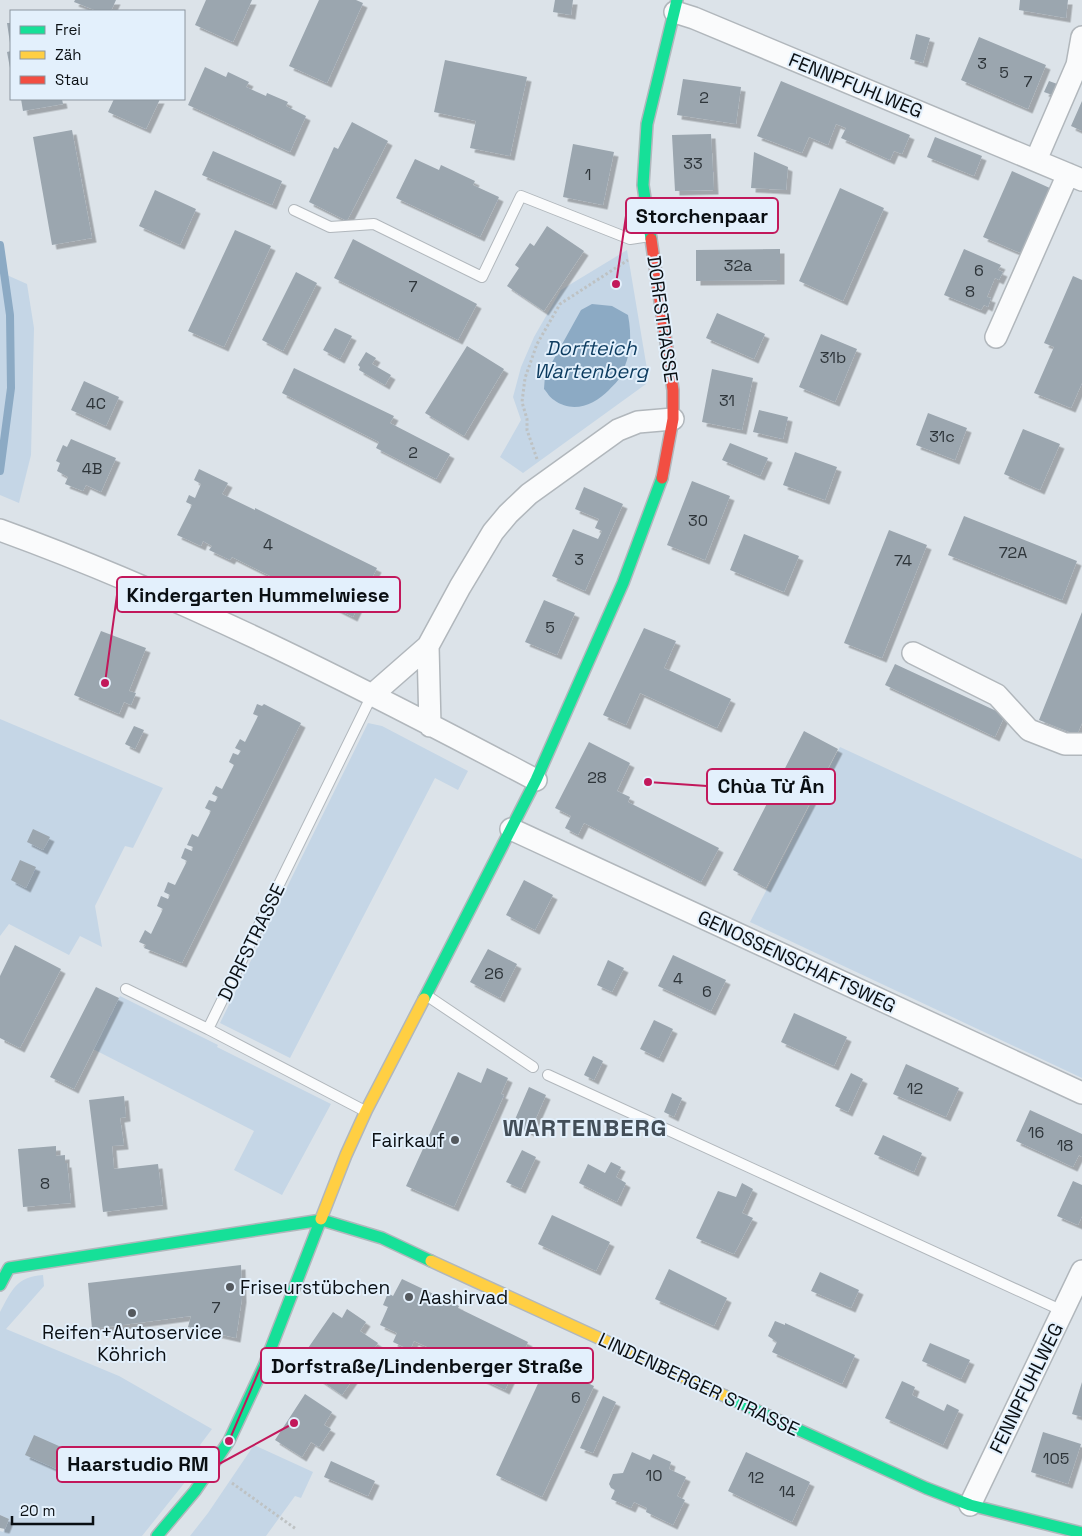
<svg xmlns="http://www.w3.org/2000/svg" width="1082" height="1536" font-family="'Space Grotesk',sans-serif">
	<defs>
		<filter id="shadow"><feDropShadow dx="4.5" dy="4.5" stdDeviation="0" flood-color="#0004"/></filter>
	</defs>
	<rect width="100%" height="100%" fill="#dce3e9"/>
	<path fill="#c5d6e6" d="M627,250L648,375L646,384L523,473L500,457L521,420L513,397L521,367L534,337L561,290Z
		M0,272L27,284L34,328L31,455L19,503L0,495Z
		M0,719L163,788L133,848L125,846L95,906L102,947L80,936L69,955L9,924L0,936Z
		M368,723L382,726L468,771L458,790L435,778L290,1058L220,1023Z
		M840,747L1082,859V1078L750,922Z
		M120,996L218,1045L217,1047L331,1104L282,1195L234,1170L254,1131L93,1049Z
		M43,1275L44,1286L6,1329L119,1376L212,1429L200,1445L206,1456L142,1536H0V1531L3,1532L9,1519L0,1515V1312C12,1290 16,1277 43,1275Z
		M254,1445L313,1472L301,1498L295,1496L266,1536H190L208,1513Z"/>
	<path fill="#8caac4" d="M592,304L612,306L628,315C632,336 631,356 621,375C619,381 613,385 609,390C594,405 573,414 554,400C550,398 547,392 544,389L545,375L581,310Z"/>
	<g fill="none" stroke-linecap="round" stroke-linejoin="round">
		<path stroke="#8caac4" stroke-width="8" d="M0,245L10,315L11,388L0,471"/>
	</g>
	<path fill="#9ba6af" filter="url(#shadow)" d="M75,0H116L111,11H97L74,2Z
		M206,0H252L233,42L195,25Z
		M319,0H356L363,3L327,83L289,66Z
		M555,0H573L571,15L553,12Z
		M1020,0H1068L1066,18L1019,10Z
		M7,23H11V43H10Z
		M916,34L930,38L923,63L910,59Z
		M979,37L1046,65L1028,109L961,80Z
		M11,51V68H10L7,52Z
		M445,60L527,77L510,156L470,148L476,121L434,112Z
		M205,67L226,77L228,72L249,82L246,87L266,96L267,93L288,102L286,106L306,116L290,152L188,105Z
		M683,79L741,87L736,124L677,115Z
		M781,81L910,135L902,154L894,151L890,160L841,138L846,128L836,124L828,145L809,137L802,153L757,136Z
		M1049,81L1060,85L1055,96L1044,92Z
		M21,99H62L63,104L23,111Z
		M114,99H160L146,129L108,112Z
		M1082,101V131L1071,126Z
		M352,122L388,141L347,221L309,202L334,147L338,149Z
		M72,130L92,238L52,245L33,137Z
		M711,134L714,190L675,191L672,135Z
		M935,137L982,156L974,176L927,157Z
		M573,144L614,152L603,205L563,197Z
		M213,151L282,181L272,205L202,175Z
		M754,152L788,167L786,190L751,188Z
		M415,159L439,170L441,165L475,181L473,185L499,197L480,237L396,198Z
		M1012,171L1052,189L1023,254L983,237Z
		M840,188L884,208L843,301L799,281Z
		M155,190L196,209L180,245L139,226Z
		M547,226L584,251L544,311L507,286L519,268L515,265L530,243L534,246Z
		M235,230L271,246L224,347L188,331Z
		M353,239L477,304L458,340L334,278Z
		M780,249V280L696,281V250Z
		M964,249L1001,265L998,270L1003,272L999,280L995,278L987,297L991,298L988,307L984,305L981,310L944,295Z
		M296,272L317,283L283,351L262,340Z
		M1073,276L1082,280V383L1071,408L1034,393L1054,347L1044,343Z
		M717,313L765,334L754,359L706,338Z
		M335,328L352,336L340,359L323,350Z
		M821,334L857,349L835,402L799,387Z
		M467,346L504,369L464,436L425,413Z
		M366,352L376,358L372,364L391,375L385,385L359,370L360,367L358,365Z
		M294,368L394,416L390,423L450,454L436,479L376,448L379,442L282,393Z
		M712,369L753,378L742,430L702,422Z
		M84,381L119,397L106,426L71,410Z
		M759,410L788,417L783,439L753,432Z
		M928,413L967,428L955,460L916,445Z
		M1023,429L1060,444L1040,490L1004,474Z
		M71,439L116,458L101,492L86,485L83,491L65,484L68,477L57,471L60,463L56,461L63,445L67,447Z
		M730,443L768,458L760,476L722,460Z
		M795,452L837,467L825,500L783,485Z
		M199,469L228,483L222,494L255,510V508L377,568L353,617L232,557L230,560L209,550L212,546L203,541L201,546L177,535L192,505L186,502L189,495L195,498L201,484L194,480Z
		M692,481L730,496L705,560L667,545Z
		M584,487L623,504L585,591L552,576L573,529L598,539L602,531L595,528L599,519L575,509Z
		M964,516L1077,561L1062,600L948,555Z
		M889,530L927,545L882,658L844,643Z
		M744,534L799,556L784,592L730,570Z
		M544,600L575,613L557,655L525,642Z
		M1082,612V723L1077,735L1039,720Z
		M644,628L676,641L664,668L731,699L717,728L640,693L626,725L603,715Z
		M101,631L146,648L129,691L136,693L131,705L124,702L119,714L74,695Z
		M895,664L1005,715L995,737L885,685Z
		M257,704L262,706L264,704L301,723L182,963L144,948L146,945L139,942L145,930L151,934L163,909L157,906L161,896L168,899L170,895L164,892L168,882L175,885L187,861L181,858L185,848L192,851L193,847L187,845L192,834L198,837L211,811L205,808L209,800L215,802L218,797L212,794L216,786L222,789L234,765L229,762L233,753L238,755L241,751L235,748L240,739L245,742L258,716L253,714Z
		M134,726L144,730L135,749L125,744Z
		M804,731L838,749L766,888L733,870Z
		M589,742L630,763L617,791L630,797L628,802L719,848L701,882L584,823L578,835L565,828L571,816L555,808Z
		M33,829L50,837L43,850L27,842Z
		M20,860L36,867L26,888L11,880Z
		M524,880L553,895L535,930L506,915Z
		M15,945L61,969L20,1048L0,1038V976Z
		M488,949L517,964L500,998L470,982Z
		M673,955L726,980L711,1011L658,986Z
		M608,960L624,968L612,992L597,985Z
		M96,987L119,998L74,1089L50,1077Z
		M794,1013L847,1037L834,1066L781,1042Z
		M654,1020L673,1029L659,1058L640,1049Z
		M593,1056L603,1061L594,1080L584,1075Z
		M906,1064L959,1088L946,1117L893,1094Z
		M487,1068L508,1078L501,1094L504,1095L454,1207L406,1186L458,1072L481,1083Z
		M851,1073L863,1079L848,1112L835,1106Z
		M529,1087L546,1095L530,1132L513,1124Z
		M672,1093L682,1098L674,1117L664,1112Z
		M124,1096L126,1117L120,1118L124,1145L112,1146L114,1169L158,1164L163,1205L103,1212L89,1100Z
		M1030,1110L1082,1134V1157L1079,1155L1073,1167L1016,1141Z
		M883,1135L922,1153L914,1172L874,1154Z
		M56,1146V1156L65,1155V1163H67L71,1203L23,1207L18,1149Z
		M522,1150L536,1157L521,1189L506,1182Z
		M611,1162L621,1167L616,1177L626,1183L617,1202L579,1183L588,1164L605,1173Z
		M1073,1181L1082,1185V1216L1078,1225L1057,1216Z
		M742,1183L753,1189L742,1213L753,1218L734,1254L696,1238L718,1191L736,1197Z
		M552,1215L610,1242L596,1271L538,1244Z
		M241,1265L242,1298L236,1338L188,1327L191,1316L92,1329L88,1283Z
		M669,1269L727,1298L714,1326L655,1299Z
		M820,1272L859,1290L851,1308L811,1291Z
		M402,1279L459,1306L458,1308L528,1342L505,1390L434,1356L436,1351L414,1341L410,1350L393,1342L397,1333L380,1325L388,1307L383,1305L388,1293L393,1296Z
		M347,1309L366,1322L360,1331L378,1343L342,1395L297,1364L333,1312L342,1318Z
		M775,1321L785,1325V1323L855,1355L842,1384L772,1352L777,1342L768,1336Z
		M930,1343L970,1360L961,1379L922,1361Z
		M547,1364L594,1386L542,1497L496,1475Z
		M902,1381L915,1387L912,1395L944,1411L947,1404L959,1410L943,1445L885,1418Z
		M1082,1382V1417L1072,1414Z
		M305,1394L332,1412L324,1425L331,1429L319,1447L311,1442L302,1457L275,1440Z
		M603,1396L616,1402L593,1453L580,1448Z
		M1043,1432L1081,1444L1068,1484L1031,1472Z
		M34,1435L77,1454L68,1474L25,1455Z
		M632,1452L650,1460L653,1454L671,1462L669,1469L686,1477L677,1496L685,1500L673,1525L646,1512L647,1508L634,1502L631,1508L611,1499L615,1490L611,1488L609,1484L613,1474L623,1473Z
		M746,1452L810,1482L792,1522L728,1491Z
		M331,1461L375,1481L368,1496L324,1477Z
		M0,1515L9,1519L5,1529L0,1528Z"/>
	<g fill="none" stroke-linecap="round" stroke-linejoin="round">
		<g stroke="#b1b7bc" stroke-width="12">
			<path id="lane" d="M294,210L330,227L374,224L482,277L521,196L630,239L650,236
				M126,989L208,1029
				M426,995L533,1067
				M548,1075L1063,1311
				M365,1111L208,1029L372,695"/>
		</g>
		<g stroke="#b1b7bc" stroke-width="24">
			<path id="street" d="M675,12L694,18L1082,180
				M1036,160L1077,65L1082,37
				M996,337L1068,174
				M0,530C185,597 362,688 536,780
				M428,646L430,726
				M913,653L997,695L1029,730L1065,744H1082
				M372,695L428,646L460,587L493,532L508,514L529,494L618,430L638,422L673,419
				M511,829L1082,1093
				M970,1505L1082,1271"/>
		</g>
		<g stroke="#b1b7bc" stroke-width="14">
			<path id="fast" d="M651,239L643,185L647,124L677,0
				M424,999L536,780L623,583L662,478
				M0,1285L9,1268L322,1220L382,1238L431,1261
				M725,1396L926,1488L970,1505L1082,1533
				M157,1536L195,1491L229,1441L264,1366L321,1219"/>
		</g>
		<g stroke="#b1b7bc" stroke-width="14">
			<path id="slow" d="M321,1219L346,1155L366,1111L424,999
				M431,1261L725,1396"/>
		</g>
		<g stroke="#b1b7bc" stroke-width="14">
			<path id="jam" d="M651,239L673,390V419L662,478"/>
		</g>
		<path stroke="#bec2c3" stroke-width="3" stroke-dasharray="2.5 2.5" stroke-linecap="butt" d="M537,459L527,430V419L522,402L525,378L537,344L560,304L628,260
			M232,1483L296,1529"/>
		<use href="#lane" stroke="#fafbfc" stroke-width="10"/>
		<use href="#street" stroke="#fafbfc" stroke-width="21"/>
		<use href="#fast" stroke="#16e098" stroke-width="11"/>
		<use href="#slow" stroke="#ffcf43" stroke-width="11"/>
		<use href="#jam" stroke="#f24e42" stroke-width="11"/>
	</g>
	<g fill="#54595e" stroke="#e3f0fc" stroke-width="2">
		<circle cx="455" cy="1140" r="5"/>
		<circle cx="230" cy="1287" r="5"/>
		<circle cx="409" cy="1297" r="5"/>
		<circle cx="132" cy="1313" r="5"/>
	</g>
	<g text-anchor="middle" stroke-width="4" stroke-linejoin="round" paint-order="stroke">
		<g font-size="16" fill="#2e353a">
			<text x="982" y="69">3</text>
			<text x="1004" y="78">5</text>
			<text x="1028" y="87">7</text>
			<text x="704" y="103">2</text>
			<text x="693" y="169">33</text>
			<text x="588" y="180">1</text>
			<text x="738" y="271">32a</text>
			<text x="979" y="276">6</text>
			<text x="413" y="292">7</text>
			<text x="970" y="297">8</text>
			<text x="833" y="363">31b</text>
			<text x="727" y="406">31</text>
			<text x="96" y="409">4C</text>
			<text x="942" y="442">31c</text>
			<text x="413" y="458">2</text>
			<text x="92" y="474">4B</text>
			<text x="698" y="526">30</text>
			<text x="268" y="550">4</text>
			<text x="1013" y="558">72A</text>
			<text x="579" y="565">3</text>
			<text x="903" y="566">74</text>
			<text x="550" y="633">5</text>
			<text x="597" y="783">28</text>
			<text x="494" y="979">26</text>
			<text x="678" y="984">4</text>
			<text x="707" y="997">6</text>
			<text x="915" y="1094">12</text>
			<text x="1036" y="1138">16</text>
			<text x="1065" y="1151">18</text>
			<text x="45" y="1189">8</text>
			<text x="216" y="1313">7</text>
			<text x="576" y="1403">6</text>
			<text x="1056" y="1464">105</text>
			<text x="654" y="1481">10</text>
			<text x="756" y="1483">12</text>
			<text x="787" y="1497">14</text>
		</g>
		<g font-size="19" fill="#0a0f13" stroke="#e3f0fc">
			<text transform="translate(856 85) rotate(22)" y="7">FENNPFUHLWEG</text>
			<text transform="translate(663 319) rotate(82)" y="7">DORFSTRASSE</text>
			<text transform="translate(251 942) rotate(-64)" y="7">DORFSTRASSE</text>
			<text transform="translate(797 961) rotate(25)" y="7">GENOSSENSCHAFTSWEG</text>
			<text transform="translate(699 1384) rotate(25)" y="7">LINDENBERGER STRASSE</text>
			<text transform="translate(1026 1388) rotate(-64)" y="7">FENNPFUHLWEG</text>
		</g>
		<g font-size="19" fill="#0a0f13" stroke="#e3f0fc" text-anchor="start">
			<text x="445" y="1147" text-anchor="end">Fairkauf</text>
			<text x="240" y="1294">Friseurstübchen</text>
			<text x="419" y="1304">Aashirvad</text>
			<text x="132" y="1339" text-anchor="middle">Reifen+Autoservice<tspan x="132" dy="22">Köhrich</tspan></text>
		</g>
		<g font-size="20" font-style="italic" fill="#0c3b5f" stroke="#e3f0fc">
			<text x="591" y="355">Dorfteich<tspan x="591" dy="23">Wartenberg</tspan></text>
		</g>
		<g font-size="24" font-weight="bold" letter-spacing="1" fill="#434e58" stroke="#e3f0fc">
			<text x="585" y="1136">WARTENBERG</text>
		</g>
	</g>
	<path fill="none" stroke="#c2185b" stroke-width="2" d="M616 284L626 216M105 683L117 595M648 782L707 786M229 1441L261 1366M294 1423L219 1464"/>
	<g fill="#c2185b" stroke="#e3f0fc" stroke-width="2">
		<circle cx="616" cy="284" r="5"/>
		<circle cx="105" cy="683" r="5"/>
		<circle cx="648" cy="782" r="5"/>
		<circle cx="229" cy="1441" r="5"/>
		<circle cx="294" cy="1423" r="5"/>
	</g>
	<g fill="#e3f0fc" stroke="#c2185b" stroke-width="2">
		<rect x="626" y="198" width="152" height="35" rx="5"/>
		<rect x="117" y="577" width="283" height="35" rx="5"/>
		<rect x="707" y="769" width="128" height="35" rx="5"/>
		<rect x="261" y="1348" width="332" height="35" rx="5"/>
		<rect x="57" y="1447" width="162" height="35" rx="5"/>
	</g>
	<g font-size="20" text-anchor="middle" font-weight="bold" fill="#0a0f13">
		<text x="702" y="223">Storchenpaar</text>
		<text x="258" y="602">Kindergarten Hummelwiese</text>
		<text x="771" y="793">Chùa Từ Ân</text>
		<text x="427" y="1373">Dorfstraße/Lindenberger Straße</text>
		<text x="138" y="1471">Haarstudio RM</text>
	</g>
	<rect x="10" y="10" width="175" height="90" fill="#e3f0fc" stroke="#8c969f"/>
	<rect x="20" y="26" width="25" height="8" fill="#16e098" stroke="#8c969f"/>
	<text x="55" y="35" font-size="15" fill="#0a0f13">Frei</text>
	<rect x="20" y="51" width="25" height="8" fill="#ffcf43" stroke="#8c969f"/>
	<text x="55" y="60" font-size="15" fill="#0a0f13">Zäh</text>
	<rect x="20" y="76" width="25" height="8" fill="#f24e42" stroke="#8c969f"/>
	<text x="55" y="85" font-size="15" fill="#0a0f13">Stau</text>
	<path d="M12 1516v8h81v-8" fill="none" stroke="#0a0f13" stroke-width="2.5"/>
	<text x="20" y="1516" font-size="15" fill="#0a0f13" stroke="#e3f0fc" stroke-width="4" paint-order="stroke">20 m</text>
</svg>
